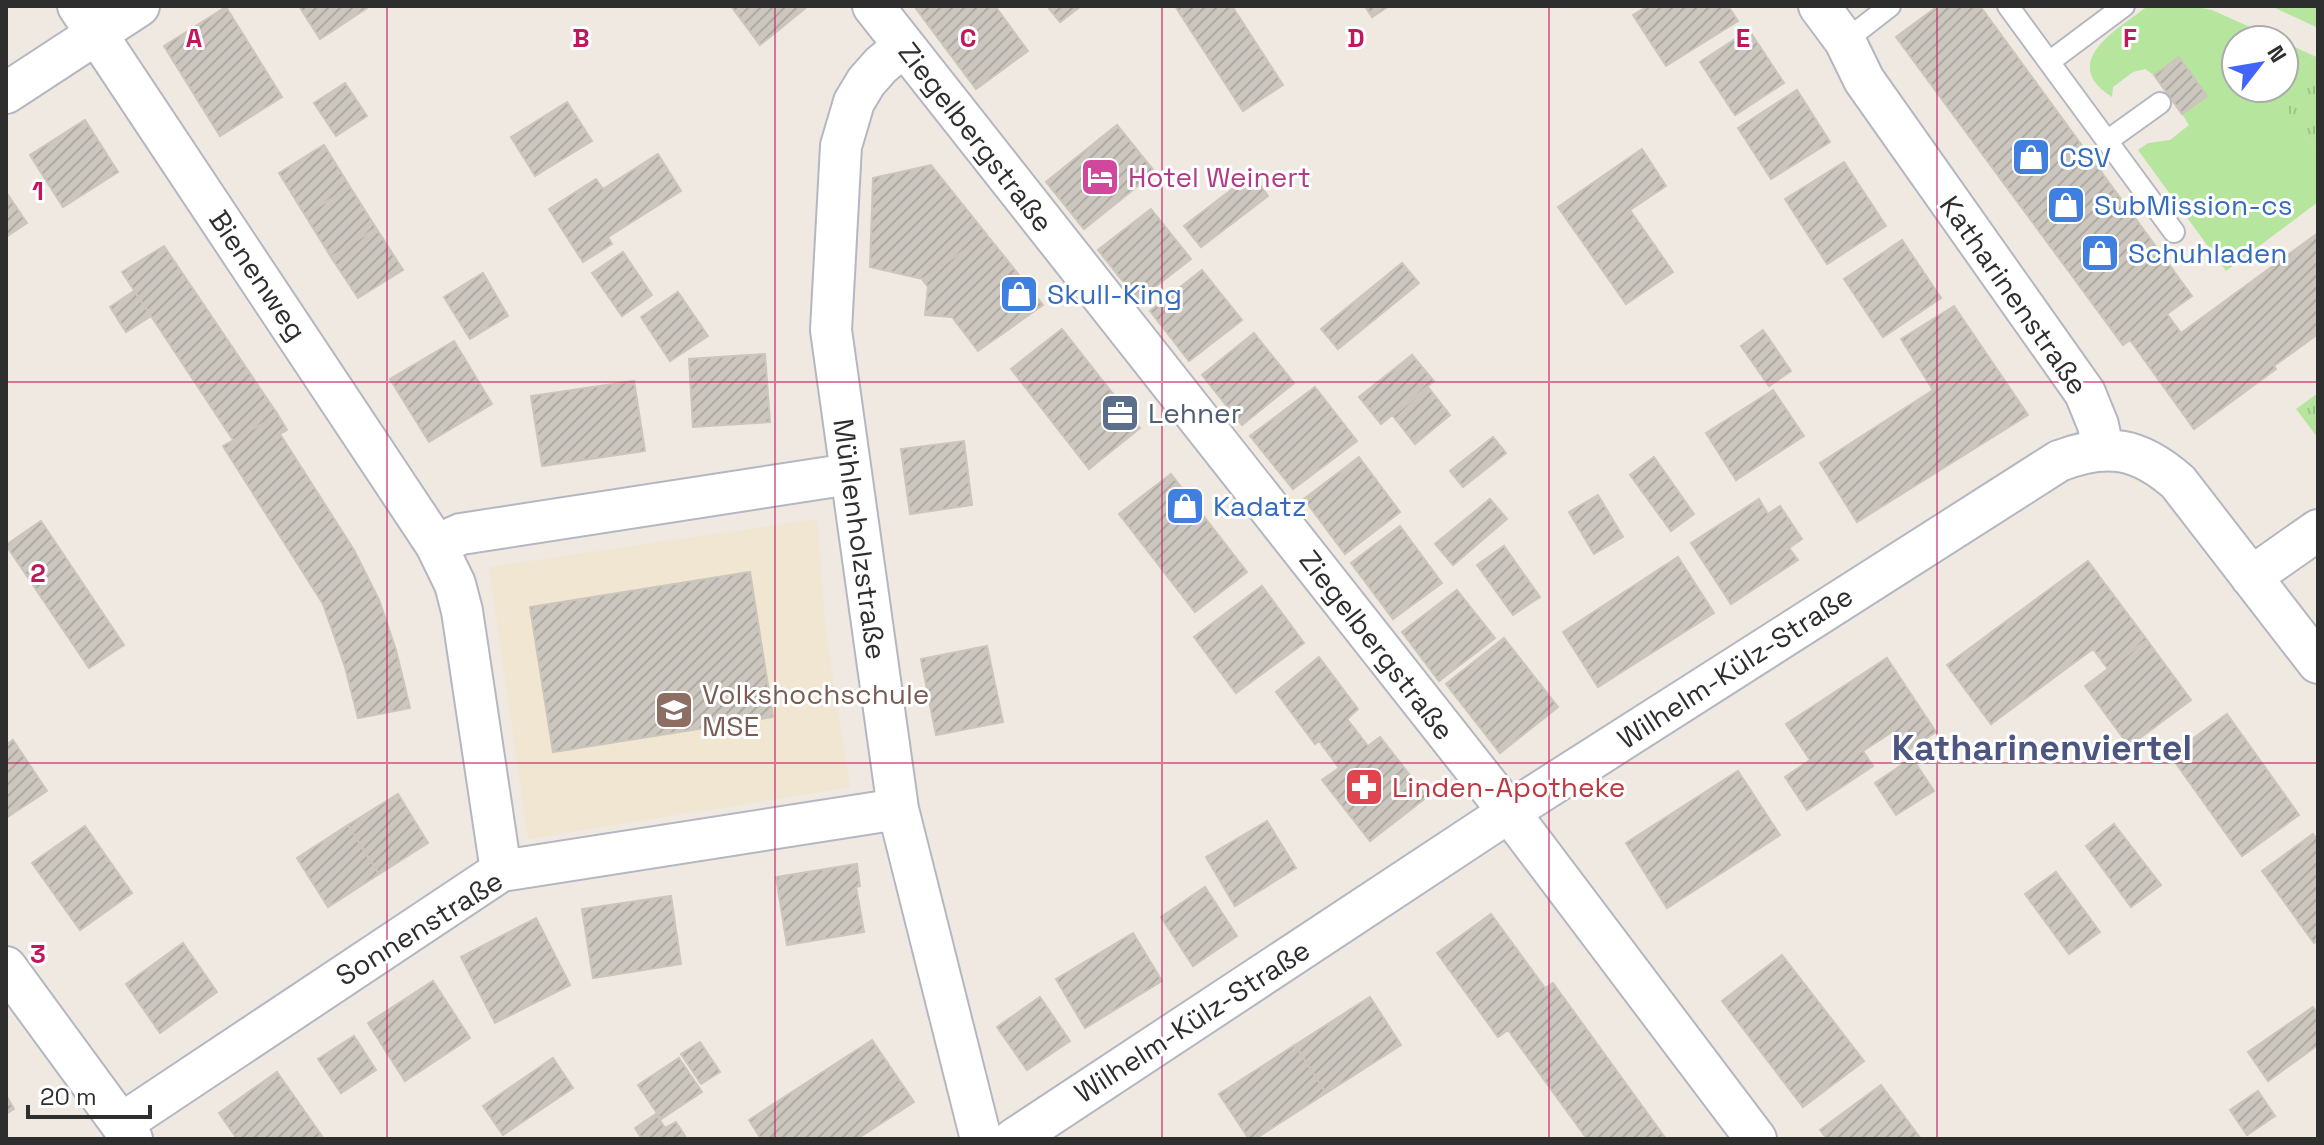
<svg xmlns="http://www.w3.org/2000/svg" width="2324" height="1145" font-family="'Space Grotesk',sans-serif">
	<defs>
		<pattern id="park-tufts" width="24" height="20" patternUnits="userSpaceOnUse" patternTransform="scale(2)"><rect width="24" height="20" fill="#b6e59e"/><path d="M3 7l-1-3M5 7V3M7 7l1-3M15 17l-1-3M17 17v-4M19 17l1-3" fill="none" stroke="#9dc588"/></pattern>
		<pattern id="building-hatch" width="6" height="6" patternUnits="userSpaceOnUse" patternTransform="scale(2)"><rect width="6" height="6" fill="#cbc7bf"/><path d="M-1 1l2-2M0 6l6-6M5 7l2-2" fill="none" stroke="#afaba4"/></pattern>
	</defs>
	<rect width="100%" height="100%" fill="#efe9e1"/>
	<path fill="#f0e6d1" d="M817,519L826,633L850,787L528,839L489,567Z"/>
	<path fill="#b6e59e" d="M2148,6H2192L2212,10L2279,40H2236V88H2271L2318,152V202L2226,271L2138,150L2148,143L2170,140L2189,125L2182,114L2207,95L2179,57L2154,75L2145,69L2133,72L2113,87L2112,97C2057,62 2118,29 2148,6Z
		M2271,6H2318V28Z
		M2284,42L2314,56L2284,78Z"/>
	<path fill="url(#park-tufts)" d="M2314,56L2318,57V152L2270,88H2284V78Z
		M2318,393V438L2296,409Z"/>
	<path fill="url(#building-hatch)" stroke="#cbc5ba" stroke-width="2" d="M299,6H370L320,39Z
		M731,6H808L760,45Z
		M914,6H995L1028,51L976,89Z
		M1047,6H1081L1060,22Z
		M1175,6H1232L1283,85L1243,111Z
		M1365,6H1389L1372,17Z
		M1648,6H1728L1738,21L1666,66L1633,15Z
		M1938,6H1980L2192,296L2167,314L2181,333L2318,233V334L2274,366L2276,369L2194,429L2130,340L2123,345L1896,37Z
		M226,7L282,97L220,136L164,46Z
		M1749,30L1784,83L1735,115L1700,62Z
		M2179,57L2207,96L2182,114L2154,75Z
		M345,83L367,116L336,136L314,103Z
		M1797,90L1830,142L1771,179L1738,128Z
		M567,102L592,141L535,176L511,137Z
		M85,120L118,172L63,207L30,155Z
		M1117,125L1155,172L1084,229L1046,182Z
		M324,145L350,187L305,215L279,173Z
		M1642,149L1666,186L1630,210L1673,272L1626,304L1558,207Z
		M658,154L681,191L608,237L612,244L583,262L549,209L596,179L603,189Z
		M1844,162L1886,226L1827,264L1785,199Z
		M931,165L987,235L922,279L870,267L873,178Z
		M1252,174L1268,196L1201,247L1184,226Z
		M350,187L376,228L331,257L305,215Z
		M6,192L27,223L6,237Z
		M1151,209L1191,259L1138,300L1098,250Z
		M376,228L403,270L358,298L331,257Z
		M987,235L1043,305L978,351L952,317L925,315L928,287L922,279Z
		M1902,240L1941,298L1883,337L1844,279Z
		M164,246L278,415L233,440L122,272Z
		M623,252L652,295L622,316L592,273Z
		M1402,263L1419,283L1338,349L1321,329Z
		M1202,270L1242,320L1189,361L1150,311Z
		M483,273L508,316L470,339L444,297Z
		M134,291L151,316L126,332L110,307Z
		M678,292L708,336L670,361L641,317Z
		M1954,306L2028,415L1857,522L1820,463L1933,390L1901,339Z
		M1062,329L1140,428L1089,469L1011,369Z
		M1763,330L1791,371L1769,386L1741,346Z
		M1254,333L1294,383L1242,425L1202,375Z
		M454,341L492,404L429,442L390,379Z
		M765,354L770,422L693,427L689,359Z
		M1412,355L1434,381L1381,424L1359,397Z
		M634,381L645,451L542,466L531,396Z
		M1315,387L1357,441L1293,489L1250,436Z
		M1428,387L1450,415L1415,444L1393,416Z
		M1773,390L1804,436L1736,480L1706,433Z
		M278,415L287,430L280,434L354,550L379,600L396,650L410,708L358,718L345,667L323,604L223,446Z
		M1493,437L1506,453L1463,487L1450,471Z
		M964,441L972,505L910,514L901,449Z
		M1359,457L1400,512L1345,554L1304,499Z
		M1654,457L1694,514L1671,531L1630,475Z
		M1171,474L1247,572L1195,612L1119,514Z
		M1598,495L1623,537L1594,554L1569,512Z
		M1490,499L1507,519L1453,565L1435,544Z
		M1759,499L1768,514L1780,506L1802,539L1789,548L1798,560L1731,604L1691,543Z
		M41,521L124,645L89,668L6,545Z
		M1400,526L1442,583L1393,619L1351,563Z
		M1504,546L1540,597L1513,615L1477,565Z
		M1678,557L1714,613L1598,687L1563,632Z
		M2088,561L2147,640L2108,669L2093,649L1991,724L1947,665Z
		M750,572L773,717L553,752L530,607Z
		M1262,586L1304,643L1236,693L1194,637Z
		M1457,590L1495,638L1439,681L1402,632Z
		M1504,638L1558,707L1500,753L1446,684Z
		M2147,640L2191,700L2129,746L2085,686Z
		M987,646L1003,722L936,735L921,659Z
		M1319,657L1358,709L1347,719L1368,746L1380,737L1427,797L1370,841L1322,780L1339,768L1319,741L1315,744L1276,692Z
		M1887,658L1936,732L1905,752L1892,732L1863,751L1873,766L1807,810L1785,777L1810,760L1786,724Z
		M2227,714L2299,815L2242,856L2170,755Z
		M13,740L47,791L6,818V745Z
		M1912,758L1934,791L1896,815L1875,783Z
		M1738,771L1780,835L1667,908L1626,843Z
		M398,794L428,843L379,874L348,825Z
		M1267,821L1296,868L1235,906L1206,857Z
		M2114,824L2161,885L2131,907L2086,846Z
		M348,825L379,874L328,907L297,858Z
		M85,826L132,893L80,930L32,863Z
		M2313,834L2318,841V940L2314,943L2262,871Z
		M857,864L860,886L856,887L864,932L787,945L776,877Z
		M2056,872L2100,932L2069,954L2025,894Z
		M1205,887L1237,936L1193,966L1161,917Z
		M671,896L681,964L593,978L582,909Z
		M1491,914L1545,988L1553,983L1666,1139H1587L1508,1030L1498,1037L1437,953Z
		M536,918L570,985L495,1023L461,957Z
		M1133,933L1162,981L1085,1028L1056,979Z
		M183,943L217,992L160,1033L126,984Z
		M1782,955L1864,1061L1803,1107L1722,1001Z
		M433,981L470,1038L405,1081L368,1023Z
		M1040,997L1070,1041L1027,1070L997,1027Z
		M1370,997L1401,1045L1326,1093L1295,1045Z
		M2313,1007L2318,1014V1045L2268,1081L2248,1052Z
		M354,1036L376,1070L341,1093L318,1059Z
		M872,1040L914,1102L857,1139H761L749,1120Z
		M700,1042L720,1072L701,1084L681,1054Z
		M1295,1045L1326,1093L1255,1139H1249L1219,1094Z
		M553,1058L573,1088L503,1135L483,1106Z
		M679,1058L702,1092L661,1119L638,1085Z
		M277,1072L324,1139H237L219,1113Z
		M1881,1085L1921,1139H1827L1820,1130Z
		M2258,1091L2275,1116L2247,1135L2230,1110Z
		M6,1095L14,1109L6,1114Z
		M656,1114L665,1128L676,1122L687,1139H642L635,1128Z"/>
	<g fill="none" stroke-linecap="round" stroke-linejoin="round">
		<g stroke="#b4b7c1" stroke-width="24">
			<path id="lane" d="M2008,6L2049,62L2124,6
				M1845,41L1890,6
				M2049,62L2174,232
				M2107,141L2160,103"/>
		</g>
		<g stroke="#b4b7c1" stroke-width="44">
			<path id="street" d="M78,6L436,545L461,534L850,474
				M873,6L1509,812L1756,1139
				M1819,6L1845,41L1864,80L2085,393L2098,425L2103,449
				M904,46L881,65L866,82L854,102L841,146L831,330L898,809L981,1139
				M6,93L139,6
				M436,545L455,584L462,611L501,871
				M2251,577L2318,530
				M6,967L132,1139
				M121,1124L501,871L898,809
				M1014,1139L1509,812L2059,461C2108,442 2139,448 2178,482L2318,663"/>
		</g>
		<use href="#lane" stroke="#fff" stroke-width="20"/>
		<use href="#street" stroke="#fff" stroke-width="40"/>
	</g>
	<path fill="none" stroke="#c2185b" stroke-width="2" stroke-opacity="0.55" d="M387,6V1139M775,6V1139M1162,6V1139M1549,6V1139M1937,6V1139M6,382H2318M6,763H2318"/>
	<defs>
		<g id="shop-square" transform="scale(2)"><rect x="-9" y="-9" width="18" height="18" rx="4" fill="#3f7fe0" stroke="#fff"/><path d="M-5-2.5h2.3a2.7 3.5 0 0 1 5.4 0H5L5.5 6h-11ZM-1.5-2.5h3a1.5 2.3 0 0 0-3 0Z" fill="#fff"/></g>
		<g id="hotel-square" transform="scale(2)"><rect x="-9" y="-9" width="18" height="18" rx="4" fill="#d1479c" stroke="#fff"/><path d="M-6-4.5h1.5V1H6V5H4.5V3h-9V5H-6ZM-4 0a1.8 1.8 0 1 1 3.6 0ZM.5 0V-2.5h3Q6-2.5 6 0Z" fill="#fff"/></g>
		<g id="office-square" transform="scale(2)"><rect x="-9" y="-9" width="18" height="18" rx="4" fill="#5c6f8a" stroke="#fff"/><path d="M-6-3h4V-5.5h4V-3h4V5H-6ZM-1-4.5V-3h2v-1.5ZM-6 0V1H6V0Z" fill="#fff"/></g>
		<g id="university-square" transform="scale(2)"><rect x="-9" y="-9" width="18" height="18" rx="4" fill="#8d6e63" stroke="#fff"/><path d="M0-5L7-2L0 1L-7-2ZM-4 1L0 2.5L4 1V4Q0 6-4 4Z" fill="#fff"/></g>
		<g id="pharmacy-square" transform="scale(2)"><rect x="-9" y="-9" width="18" height="18" rx="4" fill="#e0444e" stroke="#fff"/><path d="M-2-6h4v4h4v4h-4v4h-4v-4h-4v-4h4Z" fill="#fff"/></g>
	</defs>
	<g fill-rule="evenodd">
		<use href="#shop-square" x="2031" y="157"/>
		<use href="#hotel-square" x="1100" y="177"/>
		<use href="#shop-square" x="2066" y="205"/>
		<use href="#shop-square" x="2100" y="253"/>
		<use href="#shop-square" x="1019" y="294"/>
		<use href="#office-square" x="1120" y="413"/>
		<use href="#shop-square" x="1185" y="506"/>
		<use href="#university-square" x="674" y="710"/>
		<use href="#pharmacy-square" x="1364" y="787"/>
	</g>
	<g text-anchor="middle" stroke-width="6" stroke-linejoin="round" paint-order="stroke">
		<g font-size="28" fill="#2e2e2e" stroke="#fff">
			<text transform="translate(976 137) rotate(52)" y="10">Ziegelbergstraße</text>
			<text transform="translate(258 275) rotate(56)" y="10">Bienenweg</text>
			<text transform="translate(2014 295) rotate(55)" y="10">Katharinenstraße</text>
			<text transform="translate(860 539) rotate(82)" y="10">Mühlenholzstraße</text>
			<text transform="translate(1377 645) rotate(52)" y="10">Ziegelbergstraße</text>
			<text transform="translate(1735 667) rotate(-33)" y="10">Wilhelm-Külz-Straße</text>
			<text transform="translate(419 928) rotate(-32)" y="10">Sonnenstraße</text>
			<text transform="translate(1192 1021) rotate(-33)" y="10">Wilhelm-Külz-Straße</text>
		</g>
		<g font-size="28" fill="#366cbe" stroke="#fff" text-anchor="start">
			<text x="2059" y="167">CSV</text>
			<text x="2094" y="215">SubMission-cs</text>
			<text x="2128" y="263">Schuhladen</text>
			<text x="1047" y="304">Skull-King</text>
			<text x="1213" y="516">Kadatz</text>
		</g>
		<g font-size="28" fill="#b23c85" stroke="#fff" text-anchor="start">
			<text x="1128" y="187">Hotel Weinert</text>
		</g>
		<g font-size="28" fill="#4e5e75" stroke="#fff" text-anchor="start">
			<text x="1148" y="423">Lehner</text>
		</g>
		<g font-size="28" fill="#785e54" stroke="#fff" text-anchor="start">
			<text x="702" y="704">Volkshochschule<tspan x="702" dy="32">MSE</tspan></text>
		</g>
		<g font-size="28" fill="#be3a42" stroke="#fff" text-anchor="start">
			<text x="1392" y="797">Linden-Apotheke</text>
		</g>
		<g font-size="36" font-weight="bold" fill="#4d5680" stroke="#fff">
			<text x="2042" y="760">Katharinenviertel</text>
		</g>
	</g>
	<g font-size="26" text-anchor="middle" font-weight="bold" fill="#c2185b" stroke="#fff" stroke-width="6" stroke-linejoin="round" paint-order="stroke">
		<text x="194" y="47">A</text>
		<text x="581" y="47">B</text>
		<text x="968" y="47">C</text>
		<text x="1356" y="47">D</text>
		<text x="1743" y="47">E</text>
		<text x="2130" y="47">F</text>
		<text x="38" y="200">1</text>
		<text x="38" y="582">2</text>
		<text x="38" y="963">3</text>
	</g>
	<rect width="2324" height="1145" fill="none" stroke="#2e2e2e" stroke-width="16"/>
	<g transform="translate(2260 64) rotate(59)"><circle r="38" fill="#ffffff" stroke="#ababab" stroke-width="2"/>
	<path d="M0-6L14 30L0 20L-14 30Z" fill="#4264fb"/>
	<text y="-12" font-size="22" font-weight="bold" text-anchor="middle" fill="#2e2e2e">N</text>
	</g>
	<path d="M28 1105v12h122v-12" fill="none" stroke="#2e2e2e" stroke-width="4"/>
	<text x="40" y="1105" font-size="24" fill="#2e2e2e" stroke="#ffffff" stroke-width="6" paint-order="stroke">20 m</text>
</svg>
